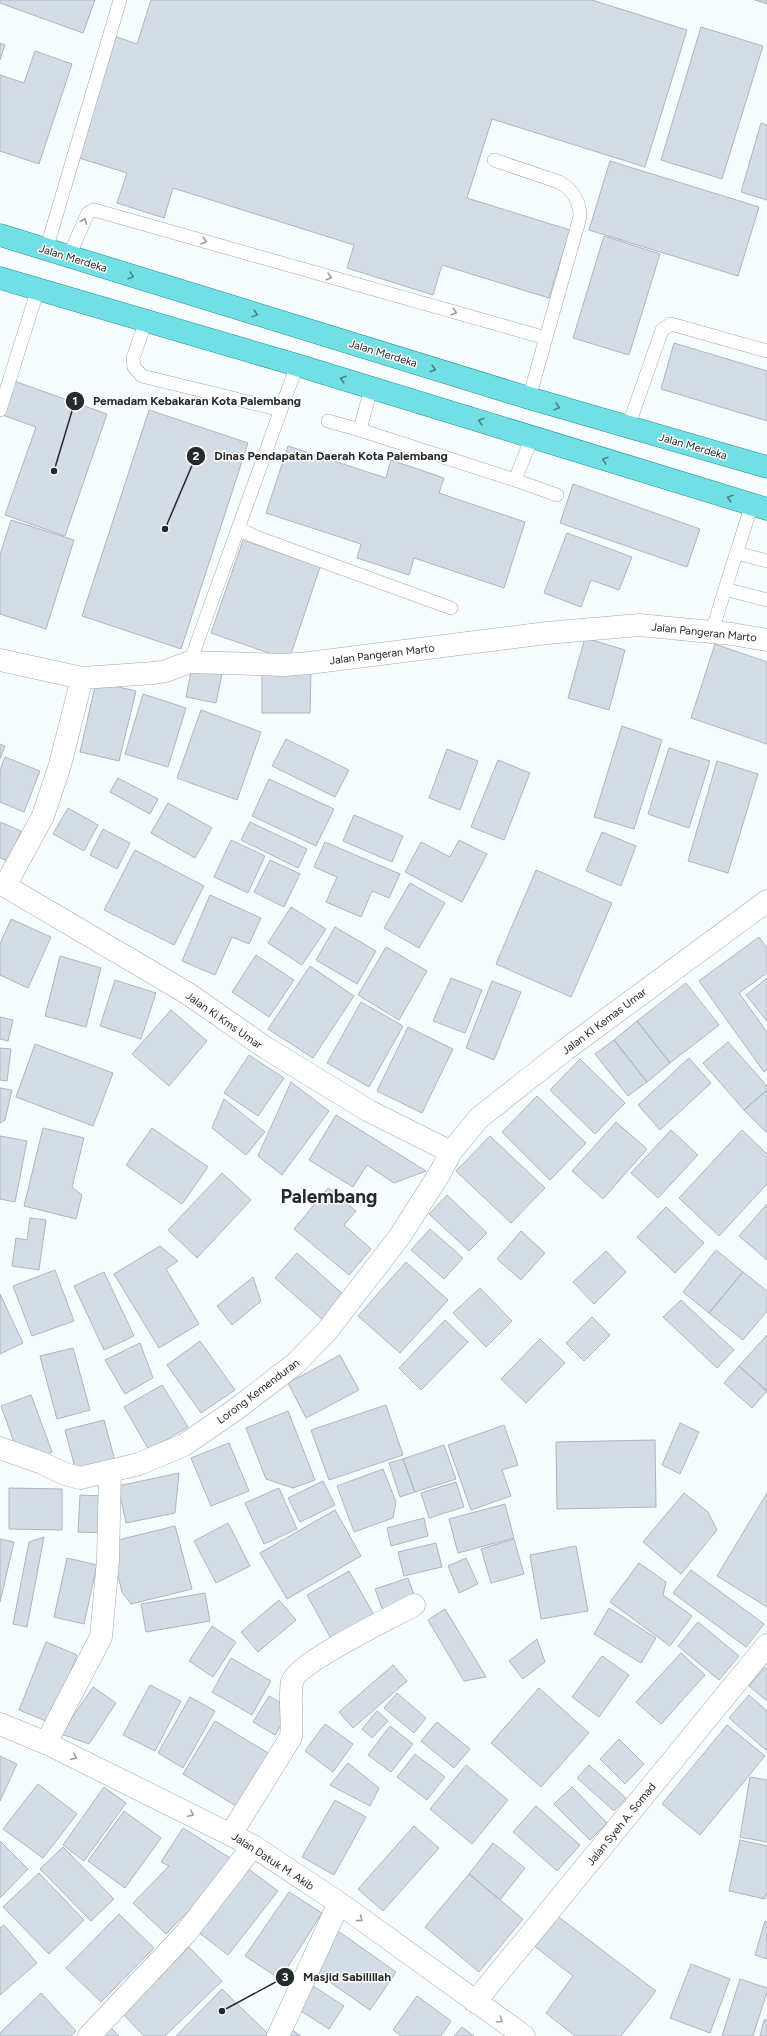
<svg xmlns="http://www.w3.org/2000/svg" width="767" height="2036" font-family="Figtree,sans-serif">
	<rect width="100%" height="100%" fill="#f7fcfe"/>
	<path fill="#d4dde6" stroke="#adb5be" d="M0,0H95L83,33L0,3Z
		M151,0H592L687,30L645,167L492,119L467,198L570,230L549,298L442,265L433,295L347,268L354,245L173,188L164,218L117,203L127,173L76,157L114,36L137,44Z
		M755,0H767V4Z
		M701,27L763,46L722,179L661,160Z
		M0,43L5,45L0,60Z
		M35,51L72,64L39,164L0,151V75L24,83Z
		M761,123L767,125V200L741,192Z
		M610,161L759,207L738,276L589,230Z
		M604,236L660,254L629,355L573,338Z
		M674,343L767,371V421L661,389Z
		M14,381L107,414L65,536L5,515L36,427L2,415Z
		M149,410L248,443L181,649L82,616Z
		M288,446L386,478L391,460L444,478L439,493L525,522L504,588L414,558L409,575L357,558L361,544L266,513Z
		M573,484L700,529L687,567L560,523Z
		M11,520L74,540L46,629L0,614V555Z
		M567,533L632,557L619,590L591,580L581,607L544,593Z
		M243,540L320,567L289,660L211,633Z
		M585,638L625,650L609,710L568,698Z
		M715,644L767,662V744L691,718Z
		M192,667L222,674L216,703L186,697Z
		M262,672H311L310,713H262Z
		M96,682L136,691L119,761L80,752Z
		M143,694L186,708L168,767L125,754Z
		M201,710L261,732L237,800L177,778Z
		M622,726L662,740L634,829L594,817Z
		M286,739L349,770L335,797L272,766Z
		M0,744L5,746L0,759Z
		M669,748L710,761L689,828L648,814Z
		M447,749L478,761L460,810L429,798Z
		M5,757L40,771L24,812L0,802V770Z
		M498,760L530,773L504,840L471,827Z
		M717,761L758,774L728,873L688,861Z
		M118,778L158,799L150,814L110,792Z
		M269,779L334,809L316,846L252,816Z
		M168,803L212,828L195,858L151,833Z
		M68,808L98,825L84,851L53,834Z
		M354,815L403,836L392,862L343,841Z
		M0,822L21,831L8,861L0,858Z
		M250,822L307,849L298,868L241,840Z
		M103,829L130,843L117,869L90,855Z
		M602,832L636,846L621,886L586,871Z
		M231,840L265,856L248,893L214,877Z
		M459,840L487,854L462,902L405,872L421,842L450,857Z
		M325,842L400,874L389,898L372,891L361,917L326,902L337,877L314,867Z
		M135,850L204,886L174,945L104,910Z
		M270,860L300,874L284,907L254,892Z
		M536,870L612,903L571,997L496,964Z
		M410,883L445,903L419,948L384,928Z
		M210,895L261,918L249,944L232,937L215,975L182,961Z
		M291,907L326,929L302,965L268,943Z
		M11,919L51,937L28,988L0,975V944Z
		M335,927L376,951L357,984L316,960Z
		M759,937L767,948V973L739,993L767,1032V1070L764,1072L699,981Z
		M386,947L427,971L399,1020L358,995Z
		M256,955L294,980L269,1017L232,992Z
		M60,956L101,968L86,1027L45,1016Z
		M310,966L354,996L313,1058L268,1029Z
		M451,978L482,990L465,1033L433,1021Z
		M767,978V1021L746,995Z
		M115,980L156,993L141,1039L100,1026Z
		M492,981L521,992L494,1060L466,1048Z
		M686,983L719,1025L670,1063L637,1021Z
		M361,1002L403,1026L369,1087L327,1063Z
		M171,1010L207,1041L169,1086L132,1054Z
		M0,1017L13,1020L8,1041L0,1039Z
		M637,1021L670,1063L647,1082L614,1040Z
		M408,1027L453,1049L422,1113L377,1091Z
		M614,1040L647,1082L628,1096L595,1054Z
		M728,1042L767,1086V1090L744,1110L703,1063Z
		M35,1044L113,1073L93,1126L16,1097Z
		M0,1048L11,1049L7,1081L0,1080Z
		M249,1055L284,1078L258,1116L224,1093Z
		M689,1058L711,1083L660,1130L638,1105Z
		M580,1059L625,1103L595,1134L550,1090Z
		M291,1082L329,1111L282,1175L258,1156Z
		M0,1088L12,1090L5,1120L0,1123Z
		M767,1090V1133L744,1110Z
		M537,1096L586,1143L550,1180L502,1132Z
		M224,1099L265,1132L246,1155L212,1128Z
		M336,1115L426,1171L394,1183L367,1165L353,1187L309,1160Z
		M616,1122L647,1149L603,1199L572,1171Z
		M43,1128L84,1138L72,1187L82,1195L76,1219L24,1206Z
		M152,1128L208,1167L182,1204L126,1165Z
		M671,1130L698,1155L658,1198L631,1173Z
		M742,1130L767,1154V1184L719,1236L679,1198Z
		M0,1136L27,1141L15,1202L0,1199Z
		M490,1136L545,1188L511,1223L456,1171Z
		M222,1173L251,1200L197,1258L168,1230Z
		M328,1188L356,1211L344,1225L371,1249L349,1275L294,1229Z
		M447,1195L487,1233L469,1251L429,1214Z
		M767,1204V1260L739,1236Z
		M666,1207L704,1243L675,1273L637,1237Z
		M30,1218L46,1220L39,1270L12,1266L16,1238L27,1240Z
		M430,1229L463,1258L444,1279L411,1250Z
		M521,1231L545,1253L521,1280L497,1259Z
		M160,1246L178,1261L166,1269L199,1324L159,1348L114,1274Z
		M716,1250L743,1272L709,1313L683,1292Z
		M606,1251L626,1272L594,1304L573,1282Z
		M297,1253L345,1296L324,1321L275,1278Z
		M406,1262L448,1300L400,1353L358,1316Z
		M55,1270L74,1321L32,1336L13,1286Z
		M104,1272L134,1336L104,1350L74,1286Z
		M743,1272L767,1291V1311L743,1340L709,1313Z
		M253,1277L261,1301L232,1325L217,1306Z
		M480,1288L512,1321L486,1347L453,1313Z
		M0,1294L23,1343L0,1354Z
		M681,1300L734,1350L717,1368L663,1317Z
		M592,1317L610,1335L584,1361L566,1343Z
		M445,1320L468,1342L421,1390L399,1368Z
		M767,1335V1391L739,1366Z
		M540,1339L565,1363L526,1403L501,1379Z
		M200,1341L235,1390L201,1413L167,1365Z
		M140,1343L153,1378L125,1394L105,1360Z
		M73,1348L90,1410L57,1419L40,1356Z
		M340,1355L359,1390L306,1418L288,1383Z
		M739,1366L767,1391L752,1408L724,1383Z
		M162,1385L188,1427L149,1450L124,1407Z
		M31,1395L52,1452L39,1457L16,1448L1,1406Z
		M386,1405L403,1455L329,1480L311,1430Z
		M288,1411L315,1480L293,1488L266,1479L246,1428Z
		M104,1420L115,1461L76,1471L65,1430Z
		M680,1423L699,1432L680,1474L662,1465Z
		M504,1425L518,1465L502,1470L511,1496L471,1510L448,1445Z
		M655,1440L656,1507L557,1509L556,1442Z
		M229,1443L249,1491L211,1506L191,1458Z
		M444,1445L456,1479L415,1492L403,1459Z
		M403,1459L415,1492L400,1497L389,1463Z
		M383,1469L396,1502L393,1518L354,1532L337,1486Z
		M179,1473L175,1513L126,1523L118,1486Z
		M323,1481L335,1505L300,1522L288,1498Z
		M456,1482L464,1507L429,1518L421,1493Z
		M9,1488L62,1489V1530L9,1529Z
		M279,1488L297,1529L264,1544L245,1503Z
		M684,1493L708,1512L717,1530L681,1574L643,1542Z
		M767,1493V1607L717,1576Z
		M80,1495L106,1496L105,1533L78,1532Z
		M505,1504L514,1538L458,1553L449,1519Z
		M335,1510L361,1556L287,1599L260,1553Z
		M424,1518L428,1536L391,1546L387,1528Z
		M228,1523L250,1566L216,1583L194,1541Z
		M175,1526L192,1589L131,1604L122,1592L110,1542Z
		M44,1537L27,1627L13,1624L29,1542Z
		M0,1539L14,1542L0,1602Z
		M514,1539L524,1574L491,1583L481,1549Z
		M436,1543L442,1567L404,1576L398,1552Z
		M576,1546L588,1611L541,1619L530,1555Z
		M67,1558L97,1565L84,1624L54,1617Z
		M466,1558L478,1584L459,1593L448,1566Z
		M639,1563L666,1582L663,1595L692,1616L670,1646L610,1602Z
		M691,1570L764,1624L746,1647L673,1593Z
		M349,1571L378,1622L335,1646L307,1595Z
		M408,1578L417,1603L384,1614L375,1589Z
		M205,1593L210,1621L146,1632L141,1604Z
		M279,1600L296,1620L258,1652L241,1632Z
		M609,1608L656,1638L641,1663L594,1634Z
		M445,1609L486,1677L464,1681L428,1620Z
		M698,1622L739,1656L719,1680L678,1646Z
		M212,1626L236,1642L213,1677L189,1661Z
		M537,1639L545,1662L523,1679L509,1661Z
		M46,1642L77,1655L51,1723L19,1710Z
		M681,1653L705,1675L661,1724L636,1702Z
		M602,1656L629,1675L599,1717L572,1697Z
		M231,1658L271,1681L252,1715L212,1692Z
		M393,1665L407,1681L353,1728L339,1712Z
		M765,1667L767,1669V1701L749,1686Z
		M150,1685L181,1701L155,1751L123,1735Z
		M93,1687L116,1703L89,1744L61,1734Z
		M539,1688L589,1733L541,1787L491,1743Z
		M397,1693L426,1718L414,1733L384,1708Z
		M749,1695L767,1711V1751L729,1718Z
		M269,1696L291,1709L275,1735L253,1722Z
		M190,1697L215,1711L183,1768L158,1753Z
		M377,1711L388,1721L372,1738L362,1729Z
		M215,1721L273,1756L241,1809L183,1774Z
		M437,1722L470,1749L454,1768L421,1741Z
		M325,1724L353,1744L333,1772L305,1751Z
		M727,1725L765,1756L700,1835L662,1804Z
		M390,1726L413,1744L391,1772L368,1755Z
		M619,1739L644,1764L625,1784L600,1759Z
		M415,1754L445,1777L427,1800L397,1777Z
		M0,1756L17,1764L0,1801Z
		M348,1763L379,1788L370,1806L330,1785Z
		M466,1765L508,1800L472,1844L430,1809Z
		M589,1765L626,1798L614,1811L577,1778Z
		M750,1777L767,1780V1842L740,1837Z
		M38,1784L77,1814L43,1858L3,1829Z
		M104,1787L126,1803L84,1861L63,1845Z
		M572,1787L607,1823L590,1840L554,1804Z
		M335,1800L366,1817L334,1875L302,1857Z
		M536,1806L580,1845L557,1871L513,1832Z
		M124,1811L161,1838L125,1888L88,1861Z
		M414,1826L439,1848L383,1911L358,1889Z
		M183,1828L230,1858L207,1892L166,1934L133,1903L169,1866L161,1862Z
		M740,1840L767,1846V1891L765,1899L729,1891Z
		M0,1841L28,1869L0,1898Z
		M493,1843L525,1868L500,1900L469,1874Z
		M63,1847L114,1899L91,1921L40,1869Z
		M246,1867L278,1891L228,1955L197,1931Z
		M39,1873L84,1920L49,1954L3,1907Z
		M469,1874L523,1919L479,1972L425,1927Z
		M289,1892L322,1913L280,1979L245,1956Z
		M119,1914L154,1948L101,2002L66,1968Z
		M556,1915L656,1991L621,2036H575L546,2013L573,1976L533,1945Z
		M765,1921L767,1922V1959L755,1955Z
		M4,1925L37,1963L0,1995V1928Z
		M338,1931L396,1972L370,2010L311,1969Z
		M189,1947L222,1981L165,2036H144L121,2012Z
		M691,1964L730,1979L710,2033L670,2018Z
		M740,1979L767,1988V1992L753,2036H722Z
		M313,1986L344,2006L329,2029L298,2009Z
		M222,1989L268,2034L265,2036H176Z
		M41,1993L76,2031L71,2036H0V2033Z
		M417,1996L451,2021L441,2036H401L393,2030Z
		M764,2020H767V2036H760Z
		M109,2026L119,2036H99Z
		M462,2027L474,2036H454Z
		M292,2030L301,2036H288Z"/>
	<g fill="none" stroke-linecap="round" stroke-linejoin="round">
		<g stroke="#9ca8ad" stroke-width="14">
			<path id="lane" d="M494,160L559,182C573,190 580,201 580,217L529,398
				M46,250L120,0
				M69,256L88,213L94,210L546,338
				M146,321L133,358L134,367L142,376L281,410
				M371,388L360,430L515,480L532,437
				M0,410L38,289
				M328,421L360,430
				M628,427L662,330L671,324L767,351
				M515,480L557,495
				M752,504L725,589L767,600
				M239,529L256,537L451,608
				M737,553L767,561
				M712,632L725,589
				M190,662L297,365"/>
		</g>
		<g stroke="#9ca8ad" stroke-width="23">
			<path id="street" d="M0,660L82,678L154,673L166,671L190,662L285,665L309,663L547,633L639,625L732,634L767,640
				M0,883L187,993L266,1048L369,1111L451,1152
				M5,886L43,816L60,765L82,678
				M0,1448L42,1463L65,1474L80,1478L139,1464L184,1445L235,1410L295,1364L327,1331L400,1236L440,1173L451,1152L479,1118L565,1050L767,901
				M46,1743L101,1637L108,1560L110,1471
				M231,1834L291,1737C293,1720 289,1696 292,1682C297,1663 394,1616 414,1605
				M475,2002L767,1645
				M89,2036L186,1933L253,1846
				M278,2036L339,1903"/>
		</g>
		<g stroke="#9ca8ad" stroke-width="23">
			<path id="secondary" d="M0,1724L46,1743L253,1846L339,1903L524,2036"/>
		</g>
		<g stroke="#199297" stroke-width="23">
			<path id="primary" d="M0,235L529,398L767,467
				M0,278L297,365L767,509"/>
		</g>
		<use href="#lane" stroke="#fff" stroke-width="13"/>
		<use href="#street" stroke="#fff" stroke-width="22"/>
		<use href="#secondary" stroke="#fff" stroke-width="22"/>
		<use href="#primary" stroke="#71dfe3" stroke-width="22"/>
	</g>
	<defs><path id="oneway-chevron" d="M-2-3.5L2.5 0L-2 3.5" fill="none" stroke-width="1.6" stroke-linecap="round" stroke-linejoin="round"/></defs>
	<g stroke="#9d9fa0">
		<use href="#oneway-chevron" transform="translate(84 221) rotate(-67)"/>
		<use href="#oneway-chevron" transform="translate(204 241) rotate(16)"/>
		<use href="#oneway-chevron" transform="translate(329 277) rotate(16)"/>
		<use href="#oneway-chevron" transform="translate(454 312) rotate(16)"/>
		<use href="#oneway-chevron" transform="translate(74 1757) rotate(26)"/>
		<use href="#oneway-chevron" transform="translate(191 1814) rotate(26)"/>
		<use href="#oneway-chevron" transform="translate(360 1919) rotate(36)"/>
		<use href="#oneway-chevron" transform="translate(500 2020) rotate(35)"/>
	</g>
	<g stroke="#4b8488">
		<use href="#oneway-chevron" transform="translate(131 276) rotate(17)"/>
		<use href="#oneway-chevron" transform="translate(255 314) rotate(17)"/>
		<use href="#oneway-chevron" transform="translate(433 369) rotate(17)"/>
		<use href="#oneway-chevron" transform="translate(343 379) rotate(-163)"/>
		<use href="#oneway-chevron" transform="translate(557 407) rotate(16)"/>
		<use href="#oneway-chevron" transform="translate(481 421) rotate(-163)"/>
		<use href="#oneway-chevron" transform="translate(605 460) rotate(-163)"/>
		<use href="#oneway-chevron" transform="translate(730 498) rotate(-163)"/>
	</g>
	<g text-anchor="middle" stroke-width="3" stroke-linejoin="round" paint-order="stroke">
		<g font-size="11" fill="#252a2c" stroke="#fff">
			<text transform="translate(73 258) rotate(17)" y="4">Jalan Merdeka</text>
			<text transform="translate(383 353) rotate(17)" y="4">Jalan Merdeka</text>
			<text transform="translate(693 446) rotate(16)" y="4">Jalan Merdeka</text>
			<text transform="translate(704 632) rotate(6)" y="4">Jalan Pangeran Marto</text>
			<text transform="translate(382 654) rotate(-7)" y="4">Jalan Pangeran Marto</text>
			<text transform="translate(224 1020) rotate(35)" y="4">Jalan Ki Kms Umar</text>
			<text transform="translate(604 1021) rotate(-37)" y="4">Jalan KI Kemas Umar</text>
			<text transform="translate(258 1391) rotate(-37)" y="4">Lorong Kemenduran</text>
			<text transform="translate(621 1824) rotate(-51)" y="4">Jalan Syeh A. Somad</text>
			<text transform="translate(273 1861) rotate(33)" y="4">Jalan Datuk M. Akib</text>
		</g>
		<g font-size="19" font-weight="bold" fill="#252a2c" stroke="#fff">
			<text x="329" y="1203">Palembang</text>
		</g>
	</g>
	<path fill="none" stroke="#252a2c" stroke-width="1.5" d="M54 471L75 401M165 529L196 456M222 2011L285 1977"/>
	<g fill="#252a2c" stroke="#fff" stroke-width="1.5">
		<circle cx="54" cy="471" r="4"/>
		<circle cx="165" cy="529" r="4"/>
		<circle cx="222" cy="2011" r="4"/>
		<circle cx="75" cy="401" r="10"/>
		<circle cx="196" cy="456" r="10"/>
		<circle cx="285" cy="1977" r="10"/>
	</g>
	<g font-size="12" text-anchor="middle" font-weight="bold" fill="#fff">
		<text x="75" y="405">1</text>
		<text x="196" y="460">2</text>
		<text x="285" y="1981">3</text>
	</g>
	<g font-size="12" text-anchor="middle" font-weight="bold" fill="#252a2c" stroke="#fff" stroke-width="3" stroke-linejoin="round" paint-order="stroke">
		<text x="197" y="405">Pemadam Kebakaran Kota Palembang</text>
		<text x="331" y="460">Dinas Pendapatan Daerah Kota Palembang</text>
		<text x="347" y="1981">Masjid Sabilillah</text>
	</g>
</svg>
